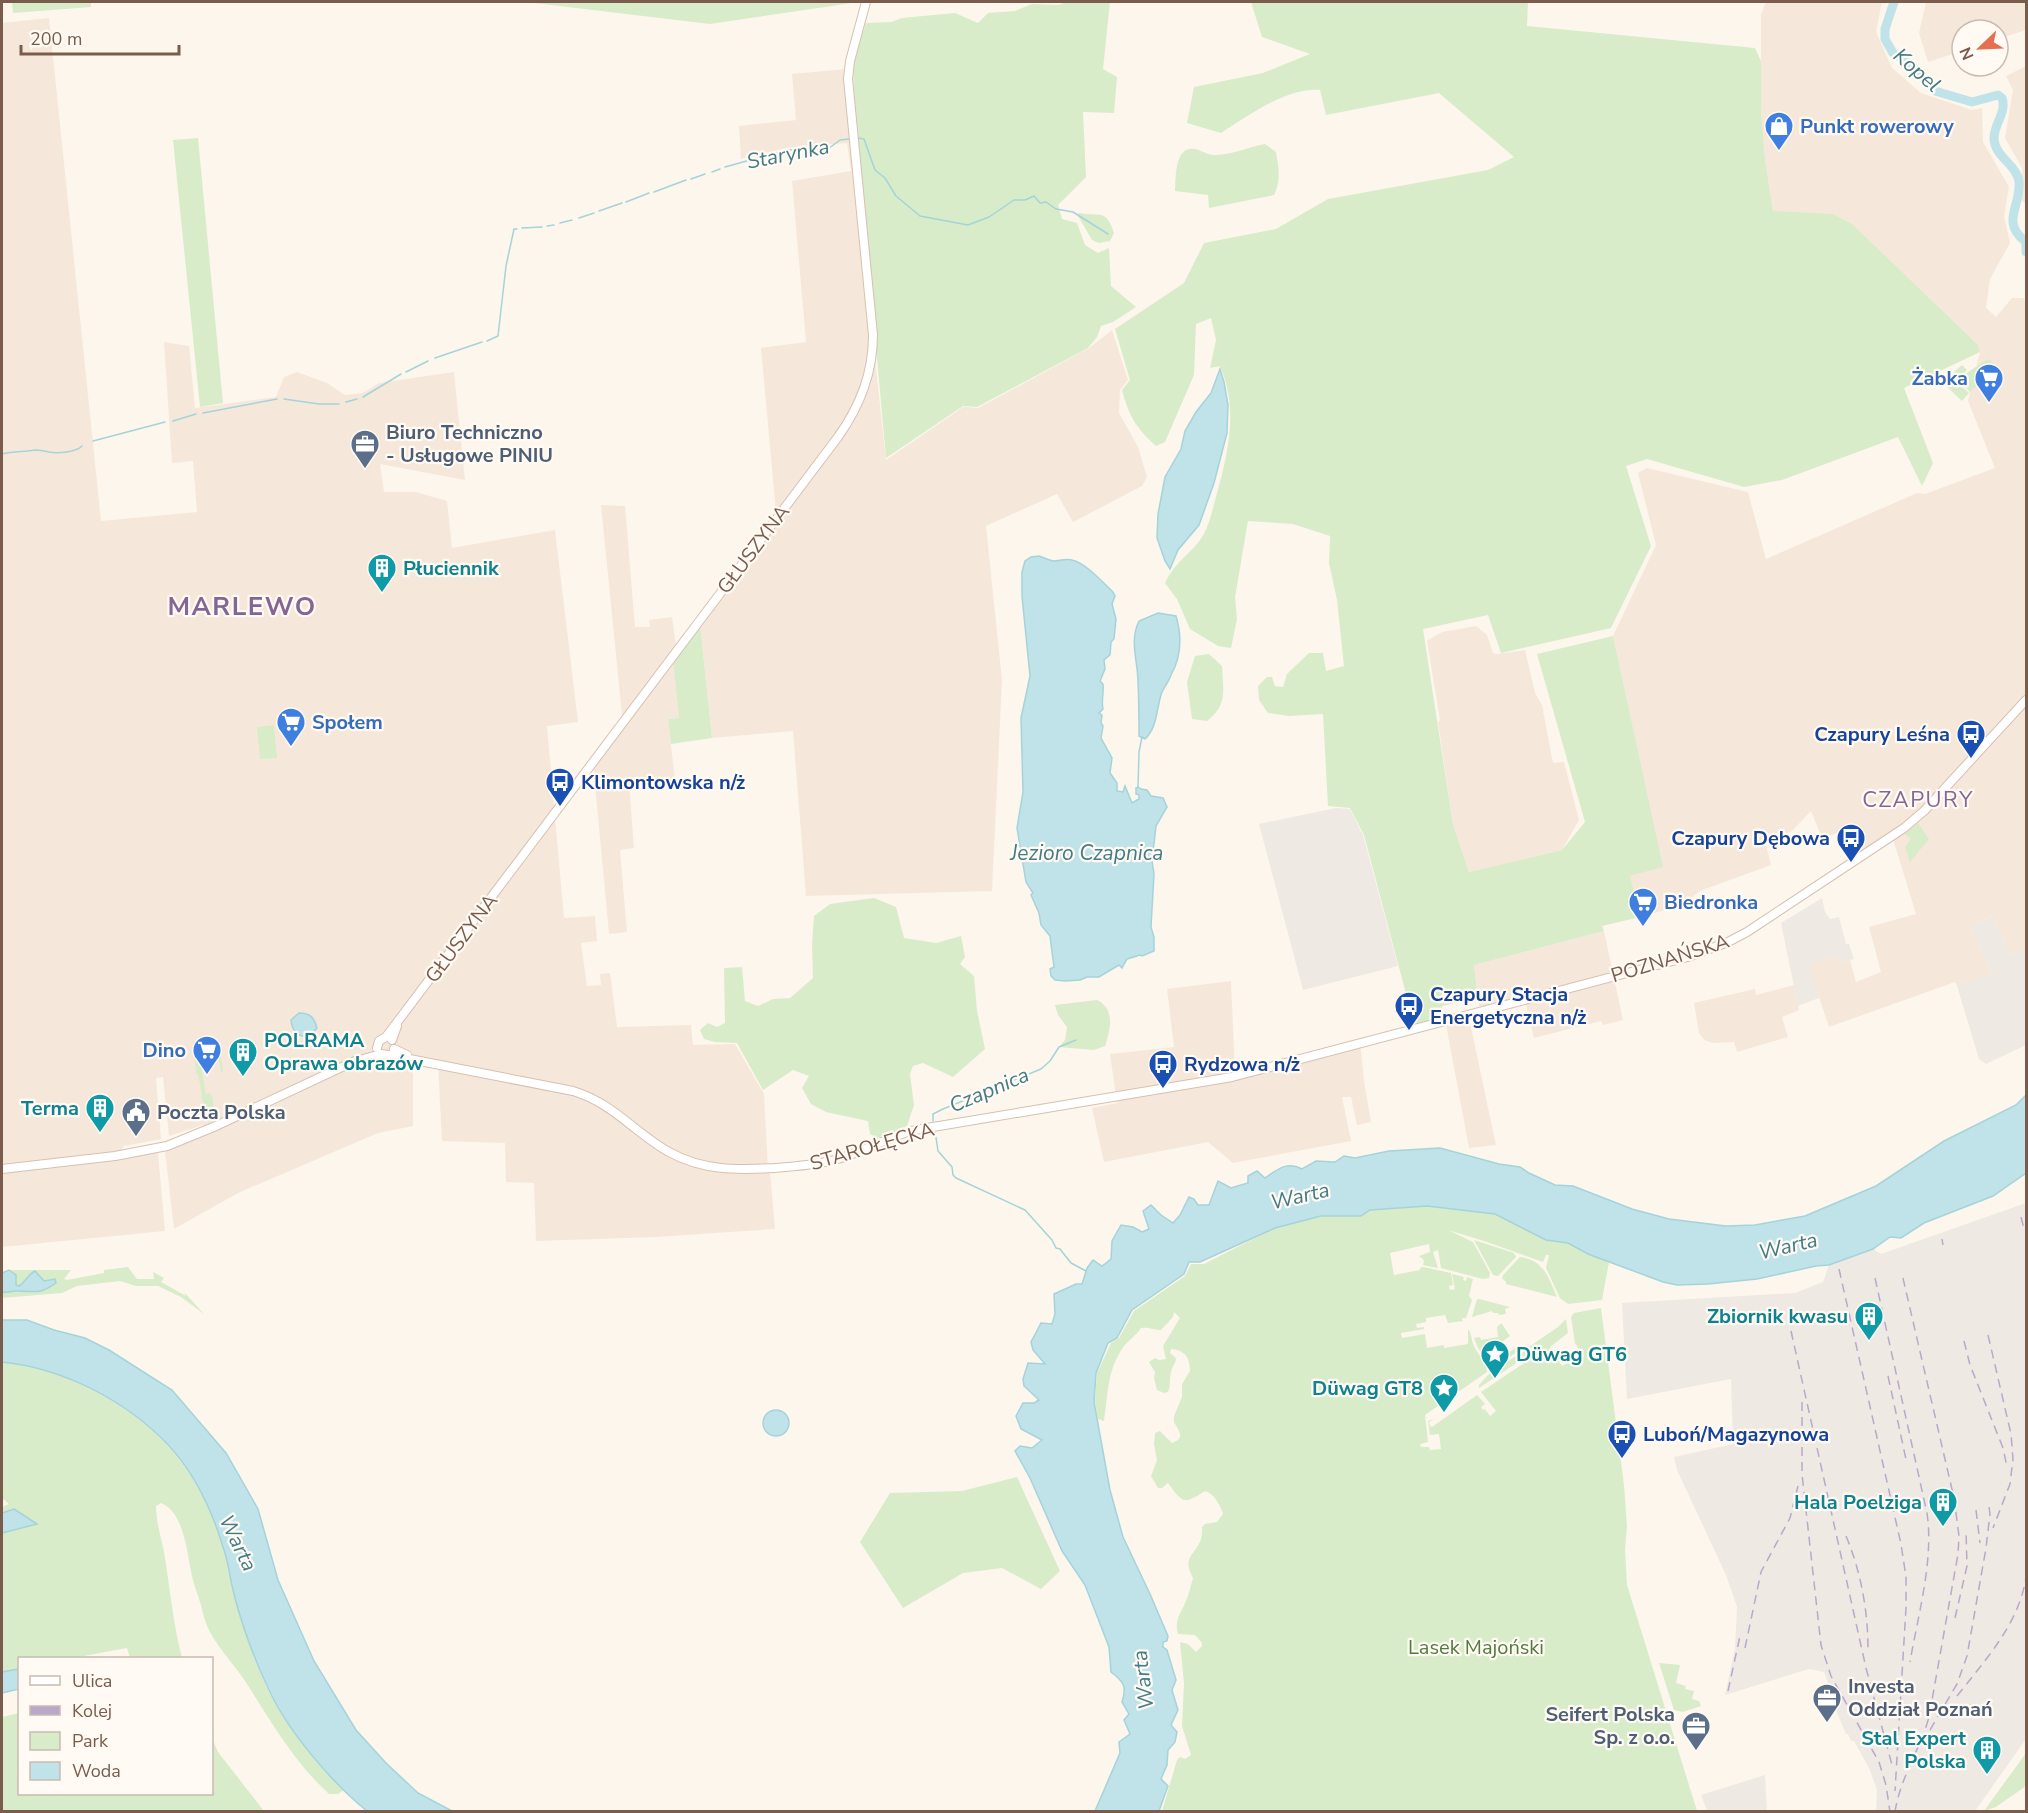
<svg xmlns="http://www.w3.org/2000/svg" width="2028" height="1813" font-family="'Nunito Sans',sans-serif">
	<rect width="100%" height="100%" fill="#fdf6ec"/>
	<path fill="#f5e8da" d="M1766,2H1882L1876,32L1892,68L1921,93L1972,110L1982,108L1983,142L2009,187L2004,216L2010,243L1990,279L1986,308L1996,317L2012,298H2023L2026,301V949L2011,956L1992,916L1970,926L1993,974L1957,986L1955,982L1829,1027L1808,964L1835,957L1841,962L1850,960L1856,982L1881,972L1869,927L1916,914L1893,839L1857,862L1837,833L1822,838L1811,811L1792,831L1765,841L1771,865L1700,891L1680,906L1640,917L1629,876L1662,867L1613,636L1656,545L1638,473L1647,468L1748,492L1766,559L1917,493L1925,494L1995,468L1968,401L1980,352L1978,345L1833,214L1773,212L1765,159L1761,110V14Z
		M1926,2H2026V30L1998,39V30H1962V51L1928,62L1919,33Z
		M49,18L101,521L197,512L193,461L172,463L164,342L189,346L195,408L276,397L284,377L297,372L327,383L345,395L363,393L379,383L454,372L465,480L380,464L384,492H416L447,501L452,548L555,530L578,722L547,726L564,918L595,916L597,941L581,943L587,986L601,985L600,974L610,973L617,1027L691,1025L693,1045L735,1044L764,1094L768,1169L770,1172L775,1229L656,1237L536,1241L534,1183L506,1182L505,1143L442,1141L438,1065L413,1060V1126L378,1133L238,1193L174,1229L165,1151L210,1133L203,1125L169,1136L163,1077L156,1078L161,1139L124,1146L117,1159L158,1153L165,1231L2,1247V23Z
		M2026,66V204L2022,201V168L2005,138L2013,90L2006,76Z
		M846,69L845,82L886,460L963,407L978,408L1089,348L1112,330L1128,380L1120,390L1119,413L1138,447L1147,477L1142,486L1073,522L1057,494L986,526L1002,680L992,891L806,896L793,731L712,738L700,624L777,523L761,348L806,342L792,181L851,171L847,143L786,148L741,159L739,126L796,120L792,74Z
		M601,505L625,506L635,627H650L649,620L672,617L677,652L673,657L679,718L668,719L675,780L629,783L634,848L620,850L627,932L609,934L593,763L623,725Z
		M1476,626L1487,635L1493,653L1497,654L1525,650L1535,693L1542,705L1553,763L1564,762L1579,820L1562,850L1469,872L1453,826L1438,722L1440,720L1427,641L1442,632Z
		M1604,931L1623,1020L1603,1025L1601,1021L1534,1038L1525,1000L1480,1011L1474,965Z
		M1231,981L1235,1072L1360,1041L1364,1082L1371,1122L1357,1125L1351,1097H1342L1351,1141L1233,1163L1208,1142L1104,1162L1092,1108L1117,1103L1110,1054L1174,1047L1167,989Z
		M1794,985L1799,1010L1782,1017L1788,1037L1737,1052L1734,1042L1713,1043L1704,1040L1699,1033L1694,1003L1755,989L1756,995Z
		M1468,1013L1496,1145L1469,1148L1445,1019Z"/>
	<path fill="#efe9e4" d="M1336,808L1350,809L1363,835L1398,966L1303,990L1259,824Z
		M1822,898L1825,912L1830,919L1839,917L1846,944H1849L1854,959L1841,962L1835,957L1809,964L1819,998L1798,1006L1781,923Z
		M1992,916L2011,956L2026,949V1045L1986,1064L1979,1059L1957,986L1993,974L1970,926Z
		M2026,1203V1739L1975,1811H1876L1877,1790L1869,1768L1854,1741H1851L1848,1734H1846L1830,1696L1831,1691L1824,1672L1809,1669L1725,1695L1735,1648L1737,1607L1726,1575L1677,1470L1674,1457L1733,1444L1731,1379L1627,1399L1622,1303L1795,1293L1823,1282L1829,1265L1873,1249L1881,1254Z
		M1765,1775L1767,1811H1707L1701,1795Z"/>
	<path fill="#d8ecc9" d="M12,2H91V7L13,13Z
		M526,2H859L710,24Z
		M1067,2H1110L1103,69L1117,77L1114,113L1083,112L1086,177L1058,205L1062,219L1077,223L1085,245L1098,253L1109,248L1111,286L1136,307L1113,322L1101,326L1097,337L1088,348L977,407L963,406L886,458L854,101L853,62L866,23L891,22L902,18L955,13L978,23L988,13L1015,11L1032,4L1058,5Z
		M1251,2H1528L1527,26L1755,48L1761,61V111L1765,159L1773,211L1833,214L1852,224L1978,345L1980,352L1904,388L1933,463L1922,486L1898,437L1782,480L1744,487L1647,459L1626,466L1651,546L1611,628L1501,653L1488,615L1423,629L1453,825L1469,872L1562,850L1585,822L1537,654L1613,636L1663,867L1630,876L1640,917L1602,926L1604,931L1474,965L1478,998L1442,1006L1444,1017L1414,1024L1364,835L1350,808L1328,806L1323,714L1289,716L1268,713L1259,700L1258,686L1267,677H1272L1275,686L1283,687L1287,674L1309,653H1323L1326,671L1344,666L1337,600L1329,563L1330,536L1293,524L1248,521L1235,597L1237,619L1231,648L1218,646L1190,629L1177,599L1165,583C1176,561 1187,557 1200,540C1209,528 1212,511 1216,497C1228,453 1239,410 1220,366L1210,368L1216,340L1211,318L1196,324L1194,375L1165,442L1156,446C1136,428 1129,416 1122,390L1130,380L1115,329L1184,283L1204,243L1276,229L1328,199L1488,170L1514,157L1439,93L1326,115L1320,90C1287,87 1248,116 1221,133L1187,123L1194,87L1263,73L1310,54L1262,37Z
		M198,138L223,403L200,407L173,140Z
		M1265,144L1276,152C1279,168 1281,180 1274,195L1209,208L1208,195L1175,191C1176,179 1174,145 1195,149C1203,151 1209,156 1218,155C1234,154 1249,147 1265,144Z
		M1079,213C1100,217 1106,208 1114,233L1110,241L1099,243L1092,240L1078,216Z
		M1988,359L1996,366L1970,392L1959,380L1965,374Z
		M1962,365L1967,370L1956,381L1969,393L1962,401L1944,384L1947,378Z
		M700,624L712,738L671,744L668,719L679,718L673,661Z
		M1209,654L1222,666C1223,690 1228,705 1207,721L1192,719L1187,682L1195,656Z
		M274,725L277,758L260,759L257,727Z
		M1918,823L1929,839L1910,862L1905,847L1911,839L1905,834Z
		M874,898L896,907L904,938L936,943L961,936L965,957L960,964L974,976L977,1011L985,1049L953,1077L923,1063L913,1066L910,1074L914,1105L907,1126L877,1138L870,1134L868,1121L826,1112L811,1104L802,1088L809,1076L793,1070L763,1090L737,1043L715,1042L704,1039L700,1030L708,1023L717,1027L725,1023L724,968L742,967L745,1001L758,1006L773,999L790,998L813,978L812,944L814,916L830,904Z
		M1097,1000C1116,1009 1110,1031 1105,1046L1094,1050L1059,1047L1065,1040L1067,1027L1058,1015L1055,1005Z
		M219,1040L223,1073L221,1071L215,1041L212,1042L213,1046L209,1053L199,1055L206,1094L210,1093L212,1096L215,1113H219L220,1116L209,1122L201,1096L202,1095L198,1074L196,1073L193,1042Z
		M1427,1206L1495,1214L1546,1240L1568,1243L1588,1254L1609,1262L1602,1300L1568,1304L1560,1298L1546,1268L1549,1255H1546L1543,1262L1487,1242L1448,1230L1473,1242L1490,1273L1489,1278L1483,1279L1441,1268L1438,1250L1433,1252L1438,1268L1423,1265L1424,1260L1419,1256L1430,1252L1429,1244L1390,1253L1394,1275L1420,1270V1268L1423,1267L1451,1273L1453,1285L1449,1286L1450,1290L1455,1289L1452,1274L1464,1277L1463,1280L1466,1281L1467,1277L1473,1279L1469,1296L1472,1300L1466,1318H1462L1463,1321L1448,1323L1445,1315L1426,1318V1322L1416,1324L1417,1328L1424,1327V1329L1401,1333L1402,1338L1425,1334L1427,1348L1444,1345V1348L1468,1344V1329C1472,1333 1471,1340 1474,1346C1478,1355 1487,1363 1487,1372L1425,1415L1428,1442L1420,1444L1421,1447H1429L1430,1450L1441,1449L1439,1434L1430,1435L1428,1421L1434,1419L1429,1422L1430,1426L1432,1427L1477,1395L1485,1404L1481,1407L1483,1410L1485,1409L1490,1416L1496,1411L1481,1392L1530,1359L1527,1356L1479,1388V1385L1488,1375L1558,1327L1566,1319L1568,1333L1550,1347L1562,1366L1570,1362L1573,1365L1579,1361L1577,1357L1582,1354L1575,1343L1571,1317L1574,1313L1601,1308L1624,1485L1627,1527L1625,1549L1627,1585L1697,1811H1162L1177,1760L1180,1757L1185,1759L1191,1755L1182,1726L1184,1683L1180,1642L1188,1644L1196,1652L1202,1646V1643L1195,1635L1178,1634C1174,1620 1181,1613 1186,1601C1189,1594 1191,1585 1193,1578C1183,1559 1191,1558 1200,1542C1202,1537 1202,1532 1202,1527L1205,1524L1217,1522L1223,1514C1220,1505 1214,1493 1205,1491C1183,1505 1183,1503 1168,1483L1162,1488H1158L1151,1476L1157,1460L1154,1444L1155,1433L1160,1431L1172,1443L1178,1440L1180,1437V1433L1174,1422V1416L1182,1397V1384L1190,1371C1190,1358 1185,1350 1171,1349L1170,1353L1176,1358C1176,1364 1172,1366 1171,1372C1169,1379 1171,1385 1168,1392L1164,1393L1157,1390L1154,1378L1155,1372L1149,1362L1155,1358L1159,1360L1166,1359L1163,1346L1180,1318L1174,1312L1173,1317L1161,1330C1153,1330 1149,1327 1141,1328C1136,1336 1128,1340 1122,1349C1107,1371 1108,1396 1104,1421L1098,1419L1095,1402L1097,1373L1111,1343L1119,1338L1134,1311L1185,1276L1191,1264H1204L1275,1228L1321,1216H1361L1370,1210Z
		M1474,1240L1514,1253L1516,1257L1498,1276L1493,1275Z
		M1520,1257C1544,1260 1548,1277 1557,1297L1506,1284V1282L1502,1278L1503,1275Z
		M128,1267L137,1279H154L153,1272L164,1278L161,1282L186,1296L184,1292L204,1314L181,1297L158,1286H136L120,1281L77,1286L62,1293L2,1298V1292C14,1293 28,1290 41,1292L45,1281L28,1275L23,1283L19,1286L16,1285V1275L11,1270H71L64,1279L67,1280L104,1273V1270Z
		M1477,1299H1479L1510,1307L1505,1309L1506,1314L1499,1315L1498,1313H1493L1492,1311L1472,1317Z
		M1500,1324H1502L1510,1336L1484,1355L1490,1365L1517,1347L1520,1350L1493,1368L1490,1367L1478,1348L1474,1338L1480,1337L1481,1340L1498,1337L1497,1327Z
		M2,1362C41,1365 78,1381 112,1401C171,1437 204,1484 224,1549C229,1564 230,1579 234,1594C242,1626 254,1658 267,1688C285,1727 316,1758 344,1790L338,1794H329C294,1762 272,1723 247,1684C236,1666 220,1651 210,1632C205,1623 203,1612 200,1602C198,1595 195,1588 193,1580C187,1558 186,1513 161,1503L156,1506C156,1522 161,1537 164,1552C170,1588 173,1623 182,1658H130L127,1648L73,1658H20L19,1669L2,1672V1533L36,1524L14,1509L2,1513V1507L9,1504L2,1498Z
		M1017,1477L1060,1571L1041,1589L1002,1568L963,1573L903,1608L860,1542L890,1493L962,1491Z
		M1659,1663L1680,1665L1676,1683L1686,1686L1685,1689L1694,1691L1692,1699L1699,1701L1701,1706L1683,1712L1674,1710Z
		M19,1713L20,1794H212V1738L218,1752L264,1811L2,1812V1717Z
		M2026,1753V1786L1996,1807L1984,1811Z"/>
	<path fill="#bfe3e8" stroke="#a5d3da" stroke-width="1.5" d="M1220,369L1224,382L1228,405L1227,433L1214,483L1199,525L1178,550L1170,569L1165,561L1157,538L1158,514L1165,477L1181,449L1185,431L1196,412L1211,393Z
		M1039,556C1044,558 1049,560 1053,561C1059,561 1066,558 1072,560C1086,563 1103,583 1113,592L1115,596L1112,604L1116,619L1114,639L1111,642L1110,655L1104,660L1105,669L1100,681L1103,684C1104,693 1101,701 1103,709L1099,713L1102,715L1101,723L1103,726L1101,738L1112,758L1110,773L1117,783V791L1123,792L1125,786L1132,803L1139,799V795L1136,794V788L1138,787L1141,789L1147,790L1151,796L1163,798L1167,807L1156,826L1152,861L1154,874L1151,927L1154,937V951L1142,956L1140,955L1127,959L1122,968L1119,965L1099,977H1087L1080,980L1065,981L1055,980L1051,976L1050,969L1054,967L1050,936L1041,925L1039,913L1031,895L1033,893L1026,882L1017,828L1023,792L1021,718L1030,676L1022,596V572L1025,561L1031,557Z
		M1158,613L1176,616C1182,636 1181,657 1171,675C1169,681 1165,686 1162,692C1156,708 1158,727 1145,739L1139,736C1139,718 1139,700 1138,682C1138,660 1129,642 1139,621Z
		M299,1013C310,1013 314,1017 317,1028L309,1037C298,1037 292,1031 291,1020Z
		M2026,1095V1173L1993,1196L1924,1223L1901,1238L1890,1237L1873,1249L1829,1265L1816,1266L1757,1279L1708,1284L1677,1285L1663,1282L1588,1254L1568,1243L1546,1240L1495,1214L1427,1206L1370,1210L1361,1216H1321L1275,1228L1200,1262H1189L1184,1274L1132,1310L1117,1338L1108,1343L1096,1373L1094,1402L1110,1490L1123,1537L1150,1594L1168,1636L1167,1641L1163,1642V1647L1167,1650L1176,1680L1172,1690L1178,1710L1171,1725L1177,1732L1175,1742L1168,1750L1167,1765L1161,1779L1168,1786L1159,1811H1095L1120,1753L1119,1742L1130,1734L1124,1720L1129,1714L1122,1702C1127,1686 1124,1682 1111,1672L1109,1647L1085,1585L1062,1551L1030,1478L1015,1451L1020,1446L1032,1448L1042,1440L1021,1429L1016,1416L1023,1403H1034L1039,1400L1024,1386L1023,1379L1028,1363L1045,1364L1033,1350L1031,1342L1041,1323L1052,1324L1055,1314L1054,1294L1076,1284H1082L1087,1268L1093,1260L1102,1266L1111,1259L1112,1241L1121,1225L1133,1227L1142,1232L1149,1229L1143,1211L1151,1205L1161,1215L1173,1223L1180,1215L1189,1197L1194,1199L1198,1205H1209L1218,1181L1231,1188L1248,1183V1176L1257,1171L1265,1178C1278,1169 1287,1161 1302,1169L1316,1161L1335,1162L1344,1156L1355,1158L1389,1151L1440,1148L1499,1164L1520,1167L1529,1173L1555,1185L1573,1186L1632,1209L1669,1219L1726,1226L1755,1225L1805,1216L1876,1186L1944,1141L2016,1105Z
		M9,1270L16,1275V1285L19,1286C26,1282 27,1275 35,1271L44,1281L55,1279L56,1283C39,1295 36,1291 17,1291C11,1291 7,1293 2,1292V1273Z
		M2,1320H27L54,1330L85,1338L109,1350L172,1390L226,1453L245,1486L258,1509L278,1580L314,1661L356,1730L386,1763L418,1793L452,1811H367C331,1782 287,1730 268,1688C254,1658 242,1626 234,1594C230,1580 229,1564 224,1550C213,1513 195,1474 169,1446C127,1401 63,1368 2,1362Z
		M763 1423a13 13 0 1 1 26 0a13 13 0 1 1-26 0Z
		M14,1509L37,1524L2,1533V1513Z
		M19,1669V1689L2,1693V1672Z"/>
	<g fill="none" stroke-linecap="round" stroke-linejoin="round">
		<path stroke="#a5d3da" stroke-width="1.5" d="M858,138L864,139L875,170L885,178L896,196L920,216L968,225L989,217L1014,200H1025L1034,196L1040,203L1046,202L1056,209L1073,212L1108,234
			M725,167L786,150L828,149L840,140L849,139
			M712,172L720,169
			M691,179L705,174
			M654,192L686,180
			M626,202L649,193
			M599,211L622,203
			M579,218L594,213
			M560,223L572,220
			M547,226L554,225
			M522,228L542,227
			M487,341L498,336L506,266L514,229H517
			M435,358L482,342
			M406,372L428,361
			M363,397L401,374
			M284,399L319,404H339
			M346,402L357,399
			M203,413L277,399
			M173,421L196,414
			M93,441L165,422
			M2,454C13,451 24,452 35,450C40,450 45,451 49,452C58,454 76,452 82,446
			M1138,787L1139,752L1142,737
			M933,1121V1114L943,1109L1041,1069L1050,1061L1059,1047L1076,1040
			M935,1131L938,1151L952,1167L953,1175L956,1178L1025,1210L1052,1240L1056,1248L1060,1249L1071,1263L1086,1271"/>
		<path stroke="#bfe3e8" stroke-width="9" d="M1894,2L1885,29V39L1893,53L1910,64L1935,91L1972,102L1998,95L2002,98C2007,112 1994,124 1994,138C1994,157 2017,164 2019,182C2021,207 2000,222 2026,242V252"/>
		<g stroke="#d6c0b0" stroke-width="10">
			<path id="secondary" d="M392,1040L397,1026
				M377,1048L379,1041L386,1037L838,437C860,406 873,374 873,335L848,79L850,61L866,2
				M394,1049L407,1055
				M356,1061L381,1054L389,1055L573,1091C613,1103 635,1133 669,1152C703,1171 738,1170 775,1168C797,1166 818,1165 838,1159C865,1151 888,1137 915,1130L1232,1077L1688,957L1728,942L1747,932L1904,828L1924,811L2026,700
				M2,1169L115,1156L167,1146L216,1126L357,1060"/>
		</g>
		<use href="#secondary" stroke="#fff" stroke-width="8"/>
		<path stroke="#b9a8c9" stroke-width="1.5" stroke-dasharray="9 6" stroke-linecap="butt" d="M2021,1217L2024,1229
			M1942,1239L1943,1245
			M1839,1269L1901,1544L1906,1577V1608L1895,1791
			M1875,1278L1927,1513C1934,1560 1918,1615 1910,1662
			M1791,1331L1866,1668L1892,1765
			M1988,1335L2011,1434L2013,1459L2010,1484L1993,1528
			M1964,1341L1970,1365L2003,1448L2007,1467
			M1888,1376L1907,1464
			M1802,1402V1474L1821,1645L1831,1676L1879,1762L1886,1785L1890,1812
			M1976,1510L1980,1543
			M1846,1536C1861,1572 1868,1611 1868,1650
			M1955,1618L1967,1566L1966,1530
			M1745,1648L1761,1572L1790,1518L1798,1486
			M1728,1691L1740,1636
			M1957,1696C1986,1659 2018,1625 2026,1578
			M1930,1730L1957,1684L1967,1656L1986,1548L1990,1514L1989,1507
			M1895,1812C1900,1778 1920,1750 1929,1717L1958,1554L1959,1536L1954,1498L1902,1274"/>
	</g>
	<defs>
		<g id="shop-pin" transform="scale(1.5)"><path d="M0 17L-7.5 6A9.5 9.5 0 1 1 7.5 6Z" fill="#3f7fe0" stroke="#fffaf3"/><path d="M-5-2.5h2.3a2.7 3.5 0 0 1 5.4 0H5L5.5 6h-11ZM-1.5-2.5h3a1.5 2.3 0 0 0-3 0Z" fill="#fff"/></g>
		<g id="supermarket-pin" transform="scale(1.5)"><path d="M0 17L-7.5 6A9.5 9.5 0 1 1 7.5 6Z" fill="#3f7fe0" stroke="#fffaf3"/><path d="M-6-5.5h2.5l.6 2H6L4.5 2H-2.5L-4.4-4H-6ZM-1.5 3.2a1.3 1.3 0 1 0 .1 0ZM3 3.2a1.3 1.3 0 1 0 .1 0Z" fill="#fff"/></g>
		<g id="office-pin" transform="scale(1.5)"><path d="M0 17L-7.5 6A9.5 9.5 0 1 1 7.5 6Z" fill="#5c6f8a" stroke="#fffaf3"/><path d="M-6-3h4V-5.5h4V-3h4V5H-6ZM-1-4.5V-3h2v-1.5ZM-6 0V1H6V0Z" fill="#fff"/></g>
		<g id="building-pin" transform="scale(1.5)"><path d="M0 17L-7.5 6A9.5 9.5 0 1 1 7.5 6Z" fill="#0f9aa8" stroke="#fffaf3"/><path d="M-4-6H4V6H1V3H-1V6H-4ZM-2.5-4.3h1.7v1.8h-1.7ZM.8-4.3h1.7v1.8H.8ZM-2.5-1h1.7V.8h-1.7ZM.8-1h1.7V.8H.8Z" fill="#fff"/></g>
		<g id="bus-pin" transform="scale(1.5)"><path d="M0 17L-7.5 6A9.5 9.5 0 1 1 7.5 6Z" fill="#1a4fb4" stroke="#fffaf3"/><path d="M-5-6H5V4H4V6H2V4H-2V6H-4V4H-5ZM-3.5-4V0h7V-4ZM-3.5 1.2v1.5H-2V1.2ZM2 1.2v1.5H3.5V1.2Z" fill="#fff"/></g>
		<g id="civic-pin" transform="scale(1.5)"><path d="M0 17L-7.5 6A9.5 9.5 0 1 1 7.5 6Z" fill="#5c6f8a" stroke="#fffaf3"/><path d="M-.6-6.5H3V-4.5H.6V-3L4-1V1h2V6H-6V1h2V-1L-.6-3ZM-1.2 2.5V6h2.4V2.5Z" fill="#fff"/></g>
		<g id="sight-pin" transform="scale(1.5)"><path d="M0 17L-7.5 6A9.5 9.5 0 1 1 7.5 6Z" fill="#0f9aa8" stroke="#fffaf3"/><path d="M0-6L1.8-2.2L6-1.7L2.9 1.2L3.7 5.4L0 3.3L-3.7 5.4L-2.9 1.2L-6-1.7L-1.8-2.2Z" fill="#fff"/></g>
	</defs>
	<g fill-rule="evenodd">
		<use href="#shop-pin" x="1779" y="126"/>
		<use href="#supermarket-pin" x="1989" y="378"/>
		<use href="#office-pin" x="365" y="444"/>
		<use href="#building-pin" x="382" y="568"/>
		<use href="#supermarket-pin" x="291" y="722"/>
		<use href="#bus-pin" x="1971" y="734"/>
		<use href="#bus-pin" x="560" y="782"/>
		<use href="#bus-pin" x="1851" y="838"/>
		<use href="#supermarket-pin" x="1643" y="902"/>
		<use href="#bus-pin" x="1409" y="1006"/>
		<use href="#supermarket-pin" x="207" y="1050"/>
		<use href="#building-pin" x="243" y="1052"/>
		<use href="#bus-pin" x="1163" y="1064"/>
		<use href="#building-pin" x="100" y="1108"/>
		<use href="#civic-pin" x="136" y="1112"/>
		<use href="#building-pin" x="1869" y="1316"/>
		<use href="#sight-pin" x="1495" y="1354"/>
		<use href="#sight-pin" x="1444" y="1388"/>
		<use href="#bus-pin" x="1622" y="1434"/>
		<use href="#building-pin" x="1943" y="1502"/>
		<use href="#office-pin" x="1827" y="1698"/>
		<use href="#office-pin" x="1696" y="1726"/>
		<use href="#building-pin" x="1987" y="1750"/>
	</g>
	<g text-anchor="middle" stroke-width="4.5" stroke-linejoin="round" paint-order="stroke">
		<g font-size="20" font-weight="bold" fill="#366cbe" stroke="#fffaf3" text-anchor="start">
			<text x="1800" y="133">Punkt rowerowy</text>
			<text x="1968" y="385" text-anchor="end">Żabka</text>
			<text x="312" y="729">Społem</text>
			<text x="1664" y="909">Biedronka</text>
			<text x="186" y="1057" text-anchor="end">Dino</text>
		</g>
		<g font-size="20" font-weight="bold" fill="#4e5e75" stroke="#fffaf3" text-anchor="start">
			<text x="386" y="439">Biuro Techniczno<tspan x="386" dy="23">- Usługowe PINIU</tspan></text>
			<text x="157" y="1119">Poczta Polska</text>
			<text x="1848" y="1693">Investa<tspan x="1848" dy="23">Oddział Poznań</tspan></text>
			<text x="1675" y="1721" text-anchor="end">Seifert Polska<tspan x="1675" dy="23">Sp. z o.o.</tspan></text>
		</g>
		<g font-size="20" fill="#7a5c4d" stroke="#fffaf3">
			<text transform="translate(753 549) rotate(-53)" y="7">GŁUSZYNA</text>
			<text transform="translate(461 938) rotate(-53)" y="7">GŁUSZYNA</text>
			<text transform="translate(1670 958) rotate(-17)" y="7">POZNAŃSKA</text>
			<text transform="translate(872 1146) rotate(-16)" y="7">STAROŁĘCKA</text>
		</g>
		<g font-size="20" font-weight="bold" fill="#0d838f" stroke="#fffaf3" text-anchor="end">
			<text x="403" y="575" text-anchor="start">Płuciennik</text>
			<text x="264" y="1047" text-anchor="start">POLRAMA<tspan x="264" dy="23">Oprawa obrazów</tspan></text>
			<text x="79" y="1115">Terma</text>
			<text x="1848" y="1323">Zbiornik kwasu</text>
			<text x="1516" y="1361" text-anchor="start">Düwag GT6</text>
			<text x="1423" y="1395">Düwag GT8</text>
			<text x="1922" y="1509">Hala Poelziga</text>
			<text x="1966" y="1745">Stal Expert<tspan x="1966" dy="23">Polska</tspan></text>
		</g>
		<g font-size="20" font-weight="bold" fill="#164399" stroke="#fffaf3" text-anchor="start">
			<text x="1950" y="741" text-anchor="end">Czapury Leśna</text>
			<text x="581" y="789">Klimontowska n/ż</text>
			<text x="1830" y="845" text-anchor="end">Czapury Dębowa</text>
			<text x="1430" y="1001">Czapury Stacja<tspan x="1430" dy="23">Energetyczna n/ż</tspan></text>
			<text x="1184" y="1071">Rydzowa n/ż</text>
			<text x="1643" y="1441">Luboń/Magazynowa</text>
		</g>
		<g font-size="20" fill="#537a41" stroke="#fffaf3">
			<text x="1476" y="1654">Lasek Majoński</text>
		</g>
		<g font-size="21" font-style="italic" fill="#437c86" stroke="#fffaf3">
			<text transform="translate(1917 70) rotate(41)" y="7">Kopel</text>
			<text transform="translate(788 154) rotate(-11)" y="7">Starynka</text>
			<text x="1087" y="860">Jezioro Czapnica</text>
			<text transform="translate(989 1090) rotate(-23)" y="7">Czapnica</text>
			<text transform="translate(1300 1196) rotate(-13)" y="7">Warta</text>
			<text transform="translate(1788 1246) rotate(-13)" y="7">Warta</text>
			<text transform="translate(238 1543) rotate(64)" y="7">Warta</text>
			<text transform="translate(1143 1680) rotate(-97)" y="7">Warta</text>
		</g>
		<g font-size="22" letter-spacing="1.5" fill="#846695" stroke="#fffaf3">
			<text x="1918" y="807">CZAPURY</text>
		</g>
		<g font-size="26" font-weight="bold" letter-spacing="1.5" fill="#846695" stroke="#fffaf3">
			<text x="242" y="615">MARLEWO</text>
		</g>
	</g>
	<rect width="2028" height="1813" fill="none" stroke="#7a5c4d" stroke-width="6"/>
	<rect x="18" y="1657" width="195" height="138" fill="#fffaf3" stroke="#cabbb1" stroke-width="1.5"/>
	<rect x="30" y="1676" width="30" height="9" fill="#ffffff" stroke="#cabbb1" stroke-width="1.5"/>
	<text x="72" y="1687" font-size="18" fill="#7a5c4d">Ulica</text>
	<rect x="30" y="1706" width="30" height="9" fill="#b9a8c9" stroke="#cabbb1" stroke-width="1.5"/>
	<text x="72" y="1717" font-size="18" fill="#7a5c4d">Kolej</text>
	<rect x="30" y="1732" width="30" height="18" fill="#d8ecc9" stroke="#cabbb1" stroke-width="1.5"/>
	<text x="72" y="1747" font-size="18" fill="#7a5c4d">Park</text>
	<rect x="30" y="1762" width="30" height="18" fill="#bfe3e8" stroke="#cabbb1" stroke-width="1.5"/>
	<text x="72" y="1777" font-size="18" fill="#7a5c4d">Woda</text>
	<g transform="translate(1980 48) rotate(247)"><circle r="28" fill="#fffaf3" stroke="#cabbb1" stroke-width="1.5"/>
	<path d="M0-4.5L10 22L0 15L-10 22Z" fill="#e76f51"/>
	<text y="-9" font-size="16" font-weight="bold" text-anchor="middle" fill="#7a5c4d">N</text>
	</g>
	<path d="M21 45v9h158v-9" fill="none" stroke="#7a5c4d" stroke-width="3"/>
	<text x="30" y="45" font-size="18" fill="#7a5c4d" stroke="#fffaf3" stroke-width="4.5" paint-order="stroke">200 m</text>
</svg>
